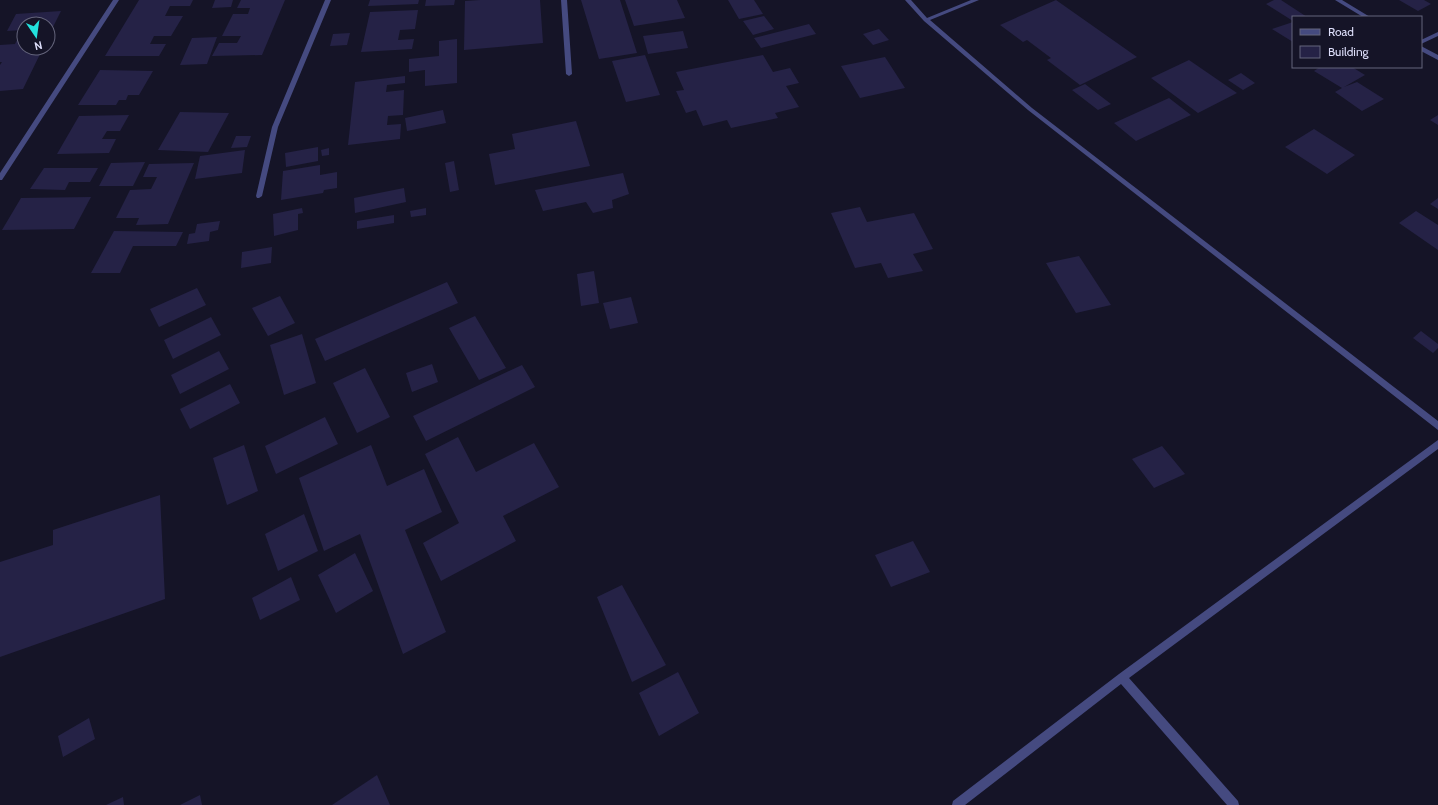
<svg xmlns="http://www.w3.org/2000/svg" width="1438" height="805" font-family="Cabin,sans-serif">
	<rect width="100%" height="100%" fill="#151427"/>
	<path fill="#252246" d="M139,0H193L190,6H170L165,16H183L171,36H154L150,44H166L159,56H105Z
		M215,0H233L231,7L212,8Z
		M241,0H285L262,55L212,56L219,43H237L241,36H222L233,14H248L250,8H237Z
		M370,0H419L418,4L368,6Z
		M426,0H455L454,5L425,6Z
		M480,0H540L543,43L464,50L465,1Z
		M581,0H620L637,53L599,59Z
		M625,0H677L685,18L634,26Z
		M728,0H754L763,14L739,19Z
		M1056,0L1137,57L1080,85L1047,60L1051,58L1027,40L1023,42L1000,25Z
		M1274,0H1281L1307,17H1293V21L1266,4Z
		M1399,0H1424L1431,4L1418,11Z
		M418,10L415,29L400,30L398,40L414,39L412,49L361,52L370,12Z
		M61,11L48,37V24H24V48H43L23,89L0,91V65L2,62H0V45L15,44L22,30L7,31L16,14Z
		M764,16L774,29L753,35L743,21Z
		M1293,22V42L1272,29Z
		M809,24L816,34L761,48L754,38Z
		M879,29L889,40L873,45L863,34Z
		M683,31L688,48L648,54L643,36Z
		M350,33L347,45L330,46L333,34Z
		M217,37L207,64L180,65L192,38Z
		M457,39V83L425,86V70L409,72V59L439,56V41Z
		M645,55L660,95L626,102L612,61Z
		M763,55L773,72L790,68L799,83L786,86L799,107L775,113L778,118L731,128L727,120L703,126L696,110L686,113L676,91L684,90L676,72Z
		M885,57L905,88L860,98L841,66Z
		M1189,60L1237,93L1198,113L1151,78Z
		M1320,67H1352L1365,75L1344,87L1357,82L1384,99L1362,111L1335,92L1342,88L1314,71Z
		M100,70L153,71L139,95H128L126,100H119L116,105H78Z
		M1241,73L1255,83L1243,90L1228,80Z
		M405,76V83L387,85L386,92L404,90L403,115L388,116L387,125L401,124L400,139L348,145L355,82Z
		M1085,84L1111,104L1098,110L1072,90Z
		M1169,98L1191,115L1136,141L1114,123Z
		M443,110L446,123L407,131L405,118Z
		M180,112L229,113L208,152L158,150Z
		M129,115L120,131H107L102,139H116L109,153L57,154L79,116Z
		M1438,115V125L1430,120Z
		M576,121L590,166L495,185L489,154L515,149L512,134Z
		M1314,129L1355,155L1327,174L1285,147Z
		M236,136H251L247,147L231,148Z
		M318,147V161L286,167L285,153Z
		M329,148V155L322,156L321,150Z
		M245,150L242,173L195,179L200,156Z
		M454,161L459,190L450,192L445,163Z
		M145,162L133,186H99L111,163Z
		M194,163L168,224L136,225L139,218H116L130,190L151,189L157,177H143L149,164Z
		M320,165V175L337,172V188L324,190L323,193L281,200L283,171Z
		M44,168H98L90,182H69L65,190L30,189Z
		M623,173L629,194L612,200L613,208L593,213L586,202L543,211L535,190Z
		M404,188L406,202L355,213L354,198Z
		M91,197L74,229L2,230L21,198Z
		M1438,198V209L1430,204Z
		M860,207L867,222L914,213L933,249L913,254L923,271L888,278L881,263L855,268L831,213Z
		M302,208L303,213L298,214V230L274,236L273,214Z
		M426,208V215L411,217L410,211Z
		M1416,211L1438,225V250L1399,223Z
		M394,215V223L357,229V221Z
		M220,221L218,230L210,232L209,241L187,244L189,234L195,233L197,224Z
		M114,231L183,232L176,246H133L120,273H91Z
		M272,247L271,263L241,268L242,252Z
		M1079,256L1111,305L1076,313L1046,263Z
		M594,271L599,303L581,306L577,274Z
		M447,282L458,303L325,361L315,339Z
		M197,288L206,305L159,327L150,309Z
		M280,296L295,323L268,336L252,308Z
		M631,297L638,323L610,329L603,303Z
		M475,316L506,368L479,380L449,328Z
		M211,317L221,335L173,359L164,340Z
		M1421,331L1438,344V348L1433,353L1413,338Z
		M302,334L316,383L284,395L270,345Z
		M219,351L229,369L180,394L171,375Z
		M432,364L438,382L412,392L406,373Z
		M522,365L535,387L426,441L413,416Z
		M365,368L390,417L357,433L333,383Z
		M230,384L240,403L190,429L180,409Z
		M325,417L338,444L276,474L265,446Z
		M458,437L476,472L534,443L559,487L503,516L516,541L441,581L423,543L459,523L425,454Z
		M244,445L258,491L227,505L213,458Z
		M371,445L387,486L424,469L442,512L405,530L446,632L403,654L360,534L324,551L299,478Z
		M1162,446L1185,474L1154,488L1132,459Z
		M160,495L165,599L0,657V562L53,545V530Z
		M304,514L318,551L278,571L265,534Z
		M913,541L930,572L891,587L875,555Z
		M355,553L373,591L336,613L318,575Z
		M291,577L300,600L260,620L252,598Z
		M622,585L666,665L632,682L597,597Z
		M678,672L699,713L659,736L639,693Z
		M89,718L95,739L63,757L58,736Z
		M377,775L390,805H332Z
		M200,795L202,805H180Z
		M123,797L124,805H106Z"/>
	<g fill="none" stroke-linecap="round" stroke-linejoin="round">
		<path fill="#454a80" fill-rule="evenodd" d="M113,0H119L2,180H0V173Z
			M325,0H331L278,127L262,196L259,198H257L256,196L272,127Z
			M561,0H567L572,74L569,76L566,74Z
			M905,0H911L927,18L971,0H979L930,20L1032,108L1438,421V430L1028,110L924,21Z
			M1335,0H1342L1370,17H1363Z
			M1438,32V36L1421,44V40Z
			M1421,46L1438,55V60L1421,51Z
			M1438,440V449L1129,678L1238,801L1239,805H1227L1121,684L965,805H952L953,801L1119,674Z"/>
	</g>
	<rect x="1292" y="16" width="130" height="52" fill="#151427" stroke="#65657c"/>
	<rect x="1300" y="29" width="20" height="6" fill="#454a80" stroke="#65657c"/>
	<text x="1328" y="36" font-size="12" fill="#dedffb">Road</text>
	<rect x="1300" y="46" width="20" height="12" fill="#252246" stroke="#65657c"/>
	<text x="1328" y="56" font-size="12" fill="#dedffb">Building</text>
	<g transform="translate(36 36) rotate(167)"><circle r="19" fill="#151427" stroke="#65657c"/>
	<path d="M0-3L7 15L0 10L-7 15Z" fill="#23e2de"/>
	<text y="-6" font-size="11" font-weight="bold" text-anchor="middle" fill="#dedffb">N</text>
	</g>
</svg>
